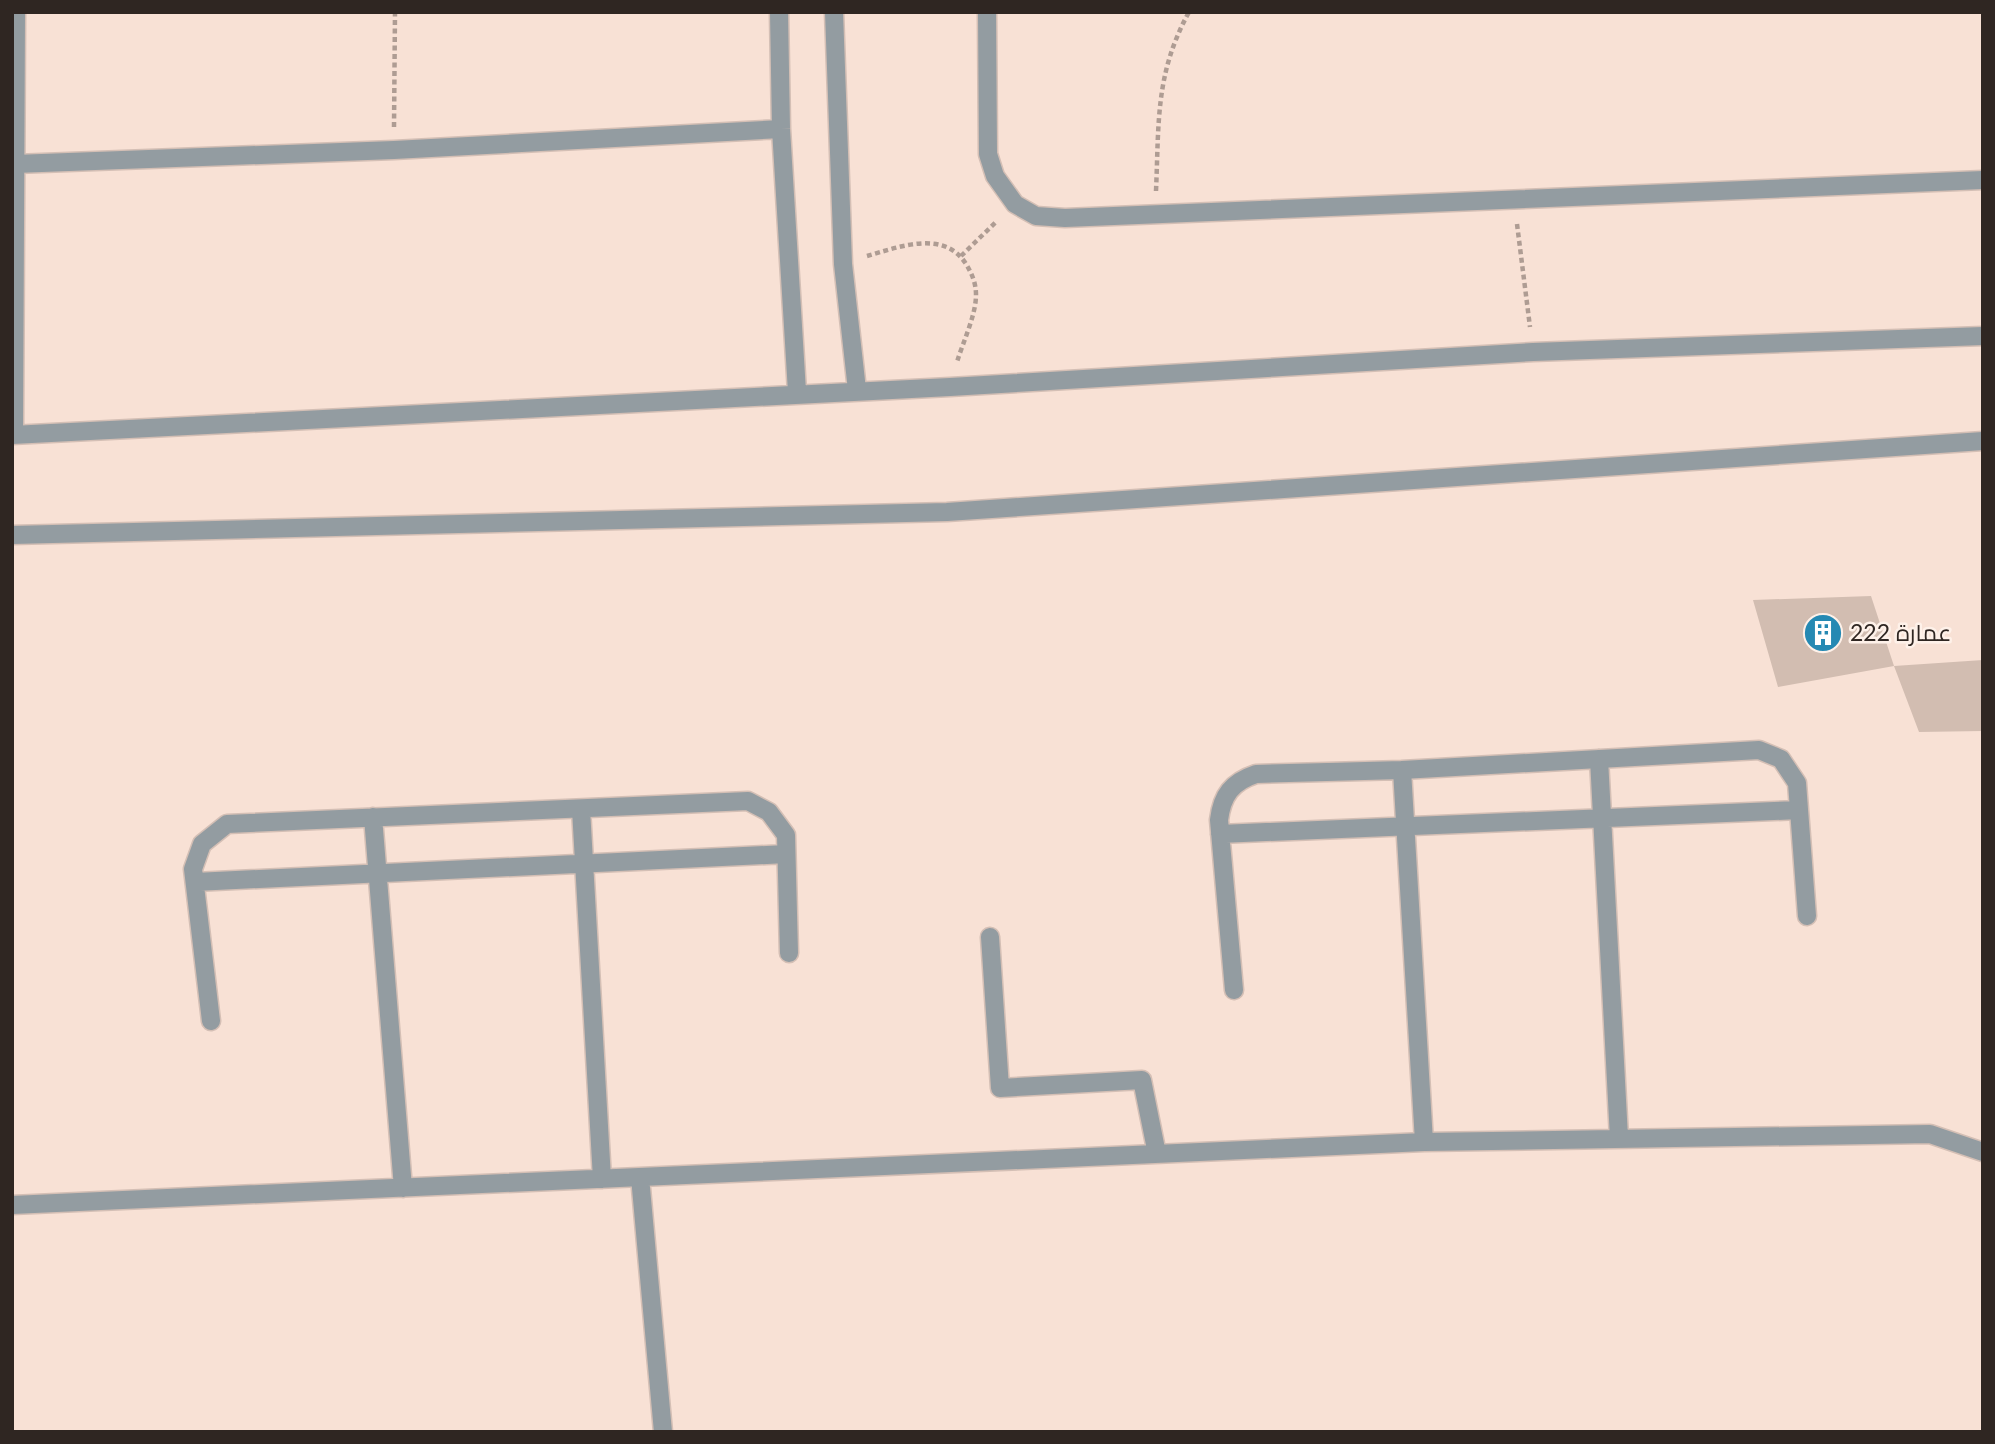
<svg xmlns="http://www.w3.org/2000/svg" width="1995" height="1444" font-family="Lato,Cairo,sans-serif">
	<rect width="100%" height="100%" fill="#f8e1d5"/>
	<path fill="#d2bdb1" d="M1871,596L1894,666L1778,687L1753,600Z
		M1983,660V731L1919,732L1894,666Z"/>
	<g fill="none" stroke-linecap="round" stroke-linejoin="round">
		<g stroke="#d4bfb5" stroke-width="21">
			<path id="minor" d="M779,12L781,129L797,392
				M834,12L843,264L857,390
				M987,12L988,154L995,176L1015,204L1036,216L1065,218L1983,180
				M15,164L394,150L781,129
				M12,435L950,387L1533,352L1983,336
				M14,435L16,12
				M12,535L947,512L1983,441
				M1599,759L1619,1138
				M1402,770L1424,1142
				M581,809L602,1179
				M373,817L403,1188
				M1220,834L1799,810
				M195,882L786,854
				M990,937L1000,1088L1142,1080L1157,1154
				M1234,990L1219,820C1222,795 1232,782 1256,774L1402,770L1759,750L1781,759L1797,783L1807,916
				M211,1021L193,869L202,844L227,824L748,801L769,812L786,835L789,953
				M640,1177L663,1432
				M12,1205L1424,1142L1930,1134L1983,1152"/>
		</g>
		<path stroke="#ae9c93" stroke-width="4.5" stroke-dasharray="5 3.5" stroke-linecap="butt" d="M394,127L395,12
			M1156,191C1159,123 1155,74 1189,12
			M1517,224L1530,327
			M867,256C899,247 944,229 966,264C972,274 976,283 976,295C976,315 963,342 957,362
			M961,256L997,221"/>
		<use href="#minor" stroke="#939ca1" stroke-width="18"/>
	</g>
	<defs>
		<g id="building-disc" transform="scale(2.0125)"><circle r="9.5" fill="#2589b3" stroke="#fef1e9"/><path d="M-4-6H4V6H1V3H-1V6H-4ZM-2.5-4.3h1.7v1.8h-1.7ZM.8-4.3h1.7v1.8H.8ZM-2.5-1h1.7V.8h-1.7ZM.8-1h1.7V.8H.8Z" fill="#fff"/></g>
	</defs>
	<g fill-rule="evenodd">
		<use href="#building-disc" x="1823" y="633"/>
	</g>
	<g text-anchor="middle" stroke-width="5" stroke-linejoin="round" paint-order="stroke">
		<g font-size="23" fill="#2f2622" stroke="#fef1e9" text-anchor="start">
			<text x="1850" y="641">عمارة 222</text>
		</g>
	</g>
	<rect width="1995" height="1444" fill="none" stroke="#2f2622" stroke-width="28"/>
</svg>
